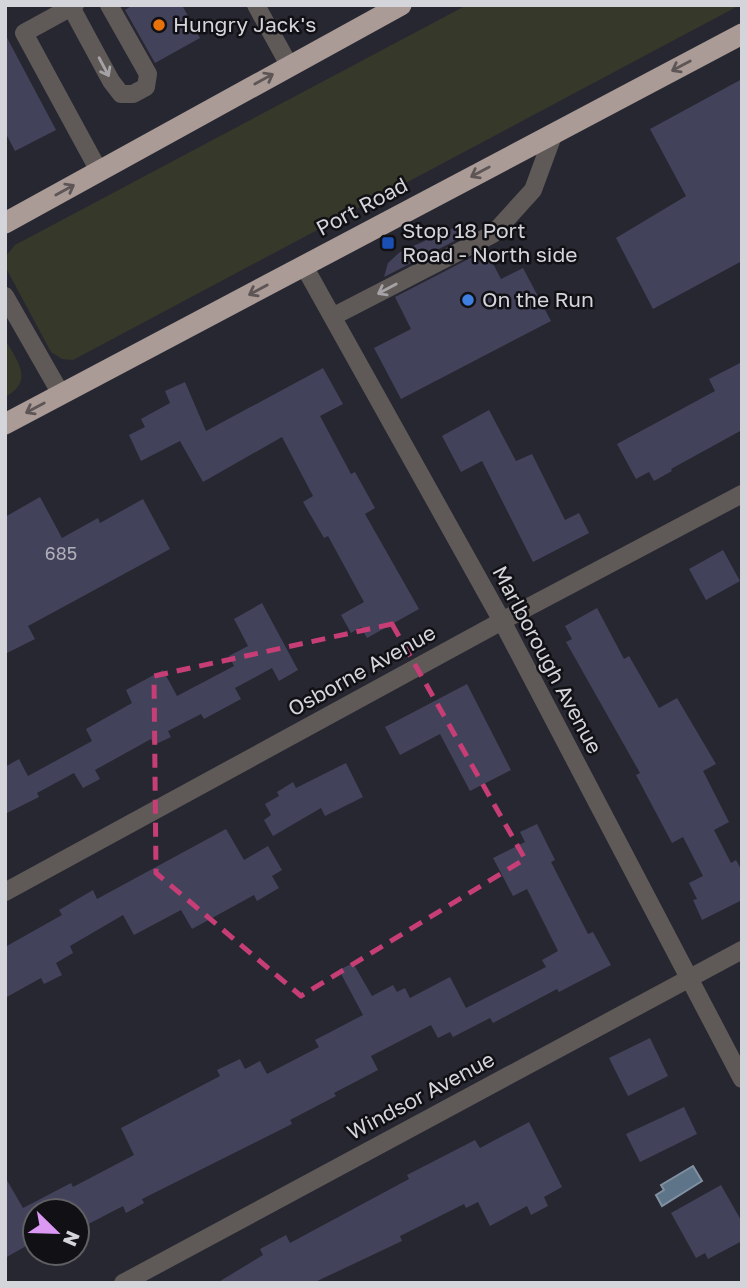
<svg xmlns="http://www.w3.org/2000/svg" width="747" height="1288" font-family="'Golos Text',sans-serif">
	<rect width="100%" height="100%" fill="#272731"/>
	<path fill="#36392a" d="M467,5H740L73,360L62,359L51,352L6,268V256L15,245Z
		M5,339C17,361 35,381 5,397Z"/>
	<path fill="#5d7489" stroke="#8191a2" stroke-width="2" d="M693,1166L702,1181L662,1206L656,1195L664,1190L661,1185Z"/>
	<path fill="#43425b" d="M133,5H182L200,38L155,63L125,10Z
		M5,34L56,130L15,151L5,132Z
		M742,79V261L653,309L616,238L686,196L650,129Z
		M458,226L472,232L384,277L388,263L400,252Z
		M486,250L501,279L523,268L551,321L401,399L374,348L411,329L395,297Z
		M742,362V430L671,469L672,471L654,481L649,472L636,479L617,444L715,391L709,379Z
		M323,368L343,404L320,416L351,474L355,472L375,508L365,514L419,609L367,638L361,627L351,633L341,615L364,602L328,536L324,538L303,502L313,496L282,437L203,482L180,441L141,461L129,435L145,427L141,419L170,403L165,391L185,382L206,431Z
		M489,410L516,461L532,454L565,520L579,513L589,533L533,562L482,461L461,472L442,436Z
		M40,497L62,538L98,518L100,523L143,499L170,549L28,626L35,639L5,654V517Z
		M723,550L740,581L706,600L689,569Z
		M262,603L298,670L279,681L272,668L235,688L241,699L204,719L201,714L168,731L171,737L154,745L151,739L95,770L100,779L83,788L74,773L37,793L39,797L5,814V767L19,759L28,776L92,741L86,729L132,703L126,690L163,670L177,696L234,666L229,656L248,646L234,619Z
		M597,608L624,659L629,656L659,708L677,698L716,764L703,771L729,822L714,830L731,863L736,860L742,871V900L702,920L693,900L697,899L689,883L703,876L683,837L672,843L636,775L640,773L566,642L572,639L565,626Z
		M467,684L511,770L470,791L440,734L400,755L385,727Z
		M346,763L363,797L325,816L321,808L273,836L264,820L271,815L265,804L279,796L277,792L293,782L296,788Z
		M537,824L555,860L551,862L588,934L593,932L611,965L559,992L557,989L493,1023L490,1018L453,1037L450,1032L438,1038L431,1025L371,1056L378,1070L334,1093L336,1096L290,1120L292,1124L142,1199L144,1203L126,1213L123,1206L77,1230V1211H35V1241L5,1258V1177L23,1208L71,1183L73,1187L134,1155L121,1128L220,1076L217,1070L240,1059L245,1069L260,1061L267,1074L319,1047L315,1040L363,1015L339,970L353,963L372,996L393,985L397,992L405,988L410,998L450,977L466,1008L546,967L542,960L558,951L527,889L513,896L493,858L525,842L520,832Z
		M226,829L244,860L268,846L282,870L272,876L279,888L257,901L254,895L192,929L181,910L134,935L123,915L70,946L73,953L56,963L62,975L44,984L41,978L5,998V947L62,915L59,910L93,890L97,899Z
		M650,1038L668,1076L628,1096L609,1058Z
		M684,1107L697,1134L640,1162L626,1134Z
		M529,1122L562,1187L544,1197L548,1206L531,1215L527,1206L490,1226L478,1202L466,1208L464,1204L400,1236L402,1241L313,1283H217L263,1255L260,1249L286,1235L290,1243L409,1179L407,1175L475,1140L480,1148Z
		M721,1185L742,1222V1241L708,1259L705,1253L696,1258L671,1213Z"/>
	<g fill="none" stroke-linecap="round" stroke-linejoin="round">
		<path stroke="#5f5957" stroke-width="18" d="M75,5L24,33L99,171
			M256,5L289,65
			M71,7L111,81L121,94H133L146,87L148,74L109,5
			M304,266L502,621L742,1079
			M5,296L61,394
			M334,316L493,234L533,190L554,133
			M5,892L502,621L742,494
			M123,1283L742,950"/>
		<path stroke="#aa9b97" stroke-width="21" d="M5,223L401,5
			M5,424L742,34"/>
	</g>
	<defs><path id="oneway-shaft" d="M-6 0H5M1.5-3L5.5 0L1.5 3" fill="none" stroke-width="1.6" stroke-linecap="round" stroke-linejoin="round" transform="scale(1.75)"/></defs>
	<g stroke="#5e5656">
		<use href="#oneway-shaft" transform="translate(681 66) rotate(152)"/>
		<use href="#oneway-shaft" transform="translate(264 79) rotate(-29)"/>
		<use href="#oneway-shaft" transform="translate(480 172) rotate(152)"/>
		<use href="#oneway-shaft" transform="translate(65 190) rotate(-29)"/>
		<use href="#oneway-shaft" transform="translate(258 290) rotate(152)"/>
		<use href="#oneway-shaft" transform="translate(35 408) rotate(152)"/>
	</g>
	<g stroke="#a5a3a6">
		<use href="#oneway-shaft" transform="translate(104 67) rotate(62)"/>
		<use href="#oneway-shaft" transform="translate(387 289) rotate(152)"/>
	</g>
	<path fill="none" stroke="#c63e75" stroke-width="5" stroke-dasharray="14 9" stroke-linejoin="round" d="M392,624L525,859L301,996L156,873L154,676Z"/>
	<circle fill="#e8710a" stroke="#111115" stroke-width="2.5" cx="159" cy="25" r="7"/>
	<rect fill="#1a4fb4" stroke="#111115" stroke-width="2.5" x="381" y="236" width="14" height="14" rx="3.5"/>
	<circle fill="#3f7fe0" stroke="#111115" stroke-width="2.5" cx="468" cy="300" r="7"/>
	<g text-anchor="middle" stroke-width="5" stroke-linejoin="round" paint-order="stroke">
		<g font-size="18" fill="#b0b0bb">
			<text x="61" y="560">685</text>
		</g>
		<g font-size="21" fill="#d4d4db" stroke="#111115" text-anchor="start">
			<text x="173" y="32">Hungry Jack's</text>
			<text x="402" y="238">Stop 18 Port<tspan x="402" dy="24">Road - North side</tspan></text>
			<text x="482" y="307">On the Run</text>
		</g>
		<g font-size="21" fill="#d4d4db" stroke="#111115">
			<text transform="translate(362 207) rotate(-28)" y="7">Port Road</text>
			<text transform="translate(547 660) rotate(62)" y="7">Marlborough Avenue</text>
			<text transform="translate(362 671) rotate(-29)" y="7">Osborne Avenue</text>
			<text transform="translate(421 1096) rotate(-28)" y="7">Windsor Avenue</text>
		</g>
	</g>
	<rect width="747" height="1288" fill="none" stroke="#d4d4db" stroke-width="14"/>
	<g transform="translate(56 1232) rotate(113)"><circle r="33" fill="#111115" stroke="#5f5f64" stroke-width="2"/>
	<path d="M0-5L12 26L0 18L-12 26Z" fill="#dc99f4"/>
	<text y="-10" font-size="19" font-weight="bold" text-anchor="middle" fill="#d4d4db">N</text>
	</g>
</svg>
